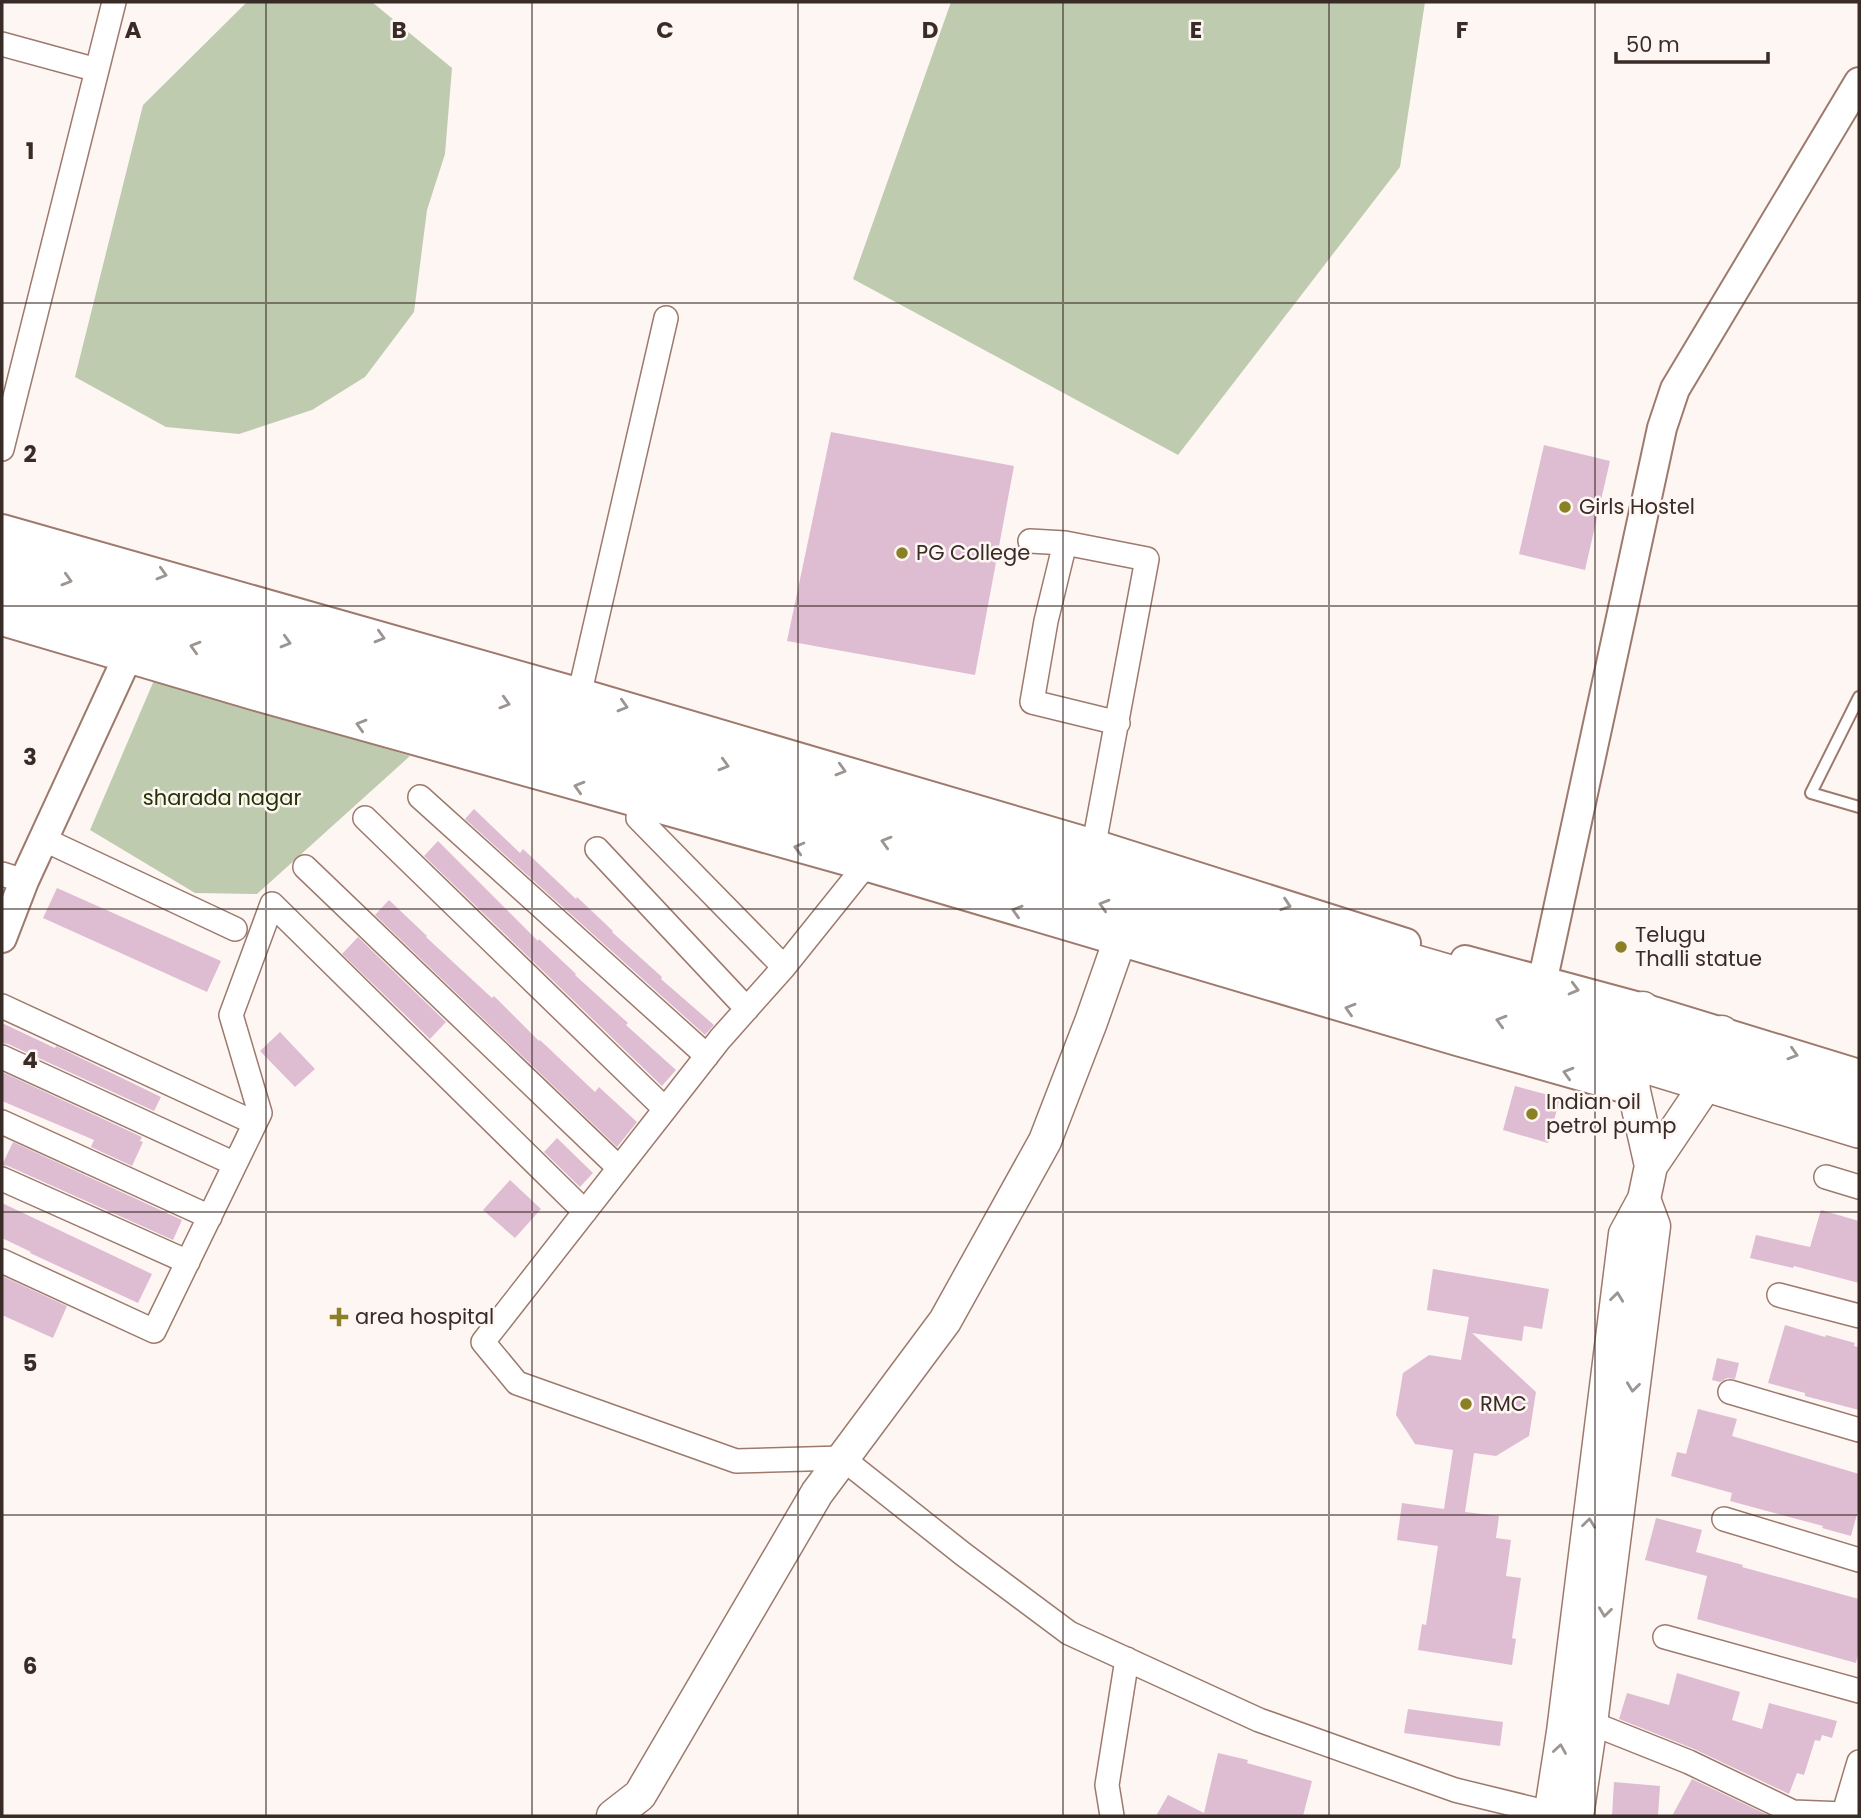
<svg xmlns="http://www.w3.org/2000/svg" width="1861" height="1818" font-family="Poppins,sans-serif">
	<rect width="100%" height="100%" fill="#fef6f3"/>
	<path fill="#bfcbaf" d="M247,2H372L452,68L445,154L427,210L414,312L365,377L312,410L239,434L166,427L75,377L143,105Z
		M951,2H1425L1400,167L1178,455L853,279Z
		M155,678L410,756L257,894L195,893L90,830Z"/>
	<path fill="#debdd3" d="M831,432L1014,466L975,675L787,641Z
		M1544,445L1610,461L1585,570L1519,554Z
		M474,809L520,853L523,849L576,899L577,897L613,931L612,932L662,977L661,979L714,1025L705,1035L465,819Z
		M438,841L538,941L539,939L576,974L575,975L628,1023L626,1025L676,1070L662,1086L424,856Z
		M57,888L221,961L207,992L43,918Z
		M389,900L427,936L426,937L492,998L494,996L539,1041L540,1040L595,1092L599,1087L637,1122L617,1147L375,915Z
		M358,937L446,1022L430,1039L342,954Z
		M2,1023L55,1048L56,1046L161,1097L154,1111L8,1044L2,1043Z
		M280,1032L315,1069L295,1087L260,1051Z
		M2,1072L142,1137L140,1141L143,1142L132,1166L91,1147L94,1140L2,1101Z
		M1515,1086L1560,1098L1548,1143L1503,1130Z
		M557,1138L593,1173L580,1187L544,1152Z
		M13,1142L182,1220L173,1240L8,1166L2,1165Z
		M510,1180L541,1209L515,1238L483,1210Z
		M2,1203L152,1274L138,1303L30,1253L31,1252L2,1238Z
		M1821,1210L1859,1221V1283L1794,1266L1793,1268L1750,1258L1756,1235L1810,1247Z
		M1433,1269L1549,1289L1542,1329L1524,1326L1522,1341L1472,1333L1536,1392L1529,1436L1496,1456L1474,1453L1465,1512L1499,1516L1496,1538L1511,1540L1506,1576L1521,1578L1512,1638L1516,1639L1512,1665L1418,1650L1422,1624L1426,1625L1438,1546L1397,1540L1402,1503L1444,1509L1453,1450L1415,1444L1396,1415L1403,1373L1429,1355L1461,1360L1469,1317L1427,1310Z
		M2,1276L67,1306L53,1338L2,1315Z
		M1785,1325L1825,1337L1826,1335L1855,1343L1854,1346L1859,1347V1410L1805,1396V1393L1768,1383Z
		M1717,1358L1739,1363L1735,1379L1727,1378L1720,1382L1712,1380Z
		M1698,1409L1737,1419L1732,1436L1859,1474V1507L1851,1536L1822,1528L1823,1526L1730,1501L1732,1493L1671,1476L1677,1452L1686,1454Z
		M1656,1518L1702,1530L1696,1552L1743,1565L1742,1567L1859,1599V1650L1856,1663L1697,1619L1707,1576L1645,1560Z
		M1677,1673L1740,1692L1732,1720L1762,1729L1769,1703L1837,1721L1832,1738L1822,1735L1820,1741L1815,1740L1804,1775L1797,1773L1789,1794L1694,1749L1619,1719L1627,1693L1669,1705Z
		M1408,1709L1503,1722L1500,1746L1404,1733Z
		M1218,1753L1248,1760L1247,1763L1312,1781L1303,1816H1156L1168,1795L1204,1813Z
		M1692,1779L1770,1816H1672Z
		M1614,1782L1660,1786L1658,1816H1612Z"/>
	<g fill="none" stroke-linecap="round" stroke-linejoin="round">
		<g stroke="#9d7a6d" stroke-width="14">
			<path id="service" d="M1859,697L1811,793L1859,807"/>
		</g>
		<g stroke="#9d7a6d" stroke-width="26">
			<path id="minor" d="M2,44L97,70
				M2,449L114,2
				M1030,541L1065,543L1147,559L1094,844
				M1065,543L1046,621L1032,702L1118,723
				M576,709L666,318
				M420,797L707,1056
				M640,804L638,818L784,967
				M365,818L665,1109
				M43,839L235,929
				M597,849L747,1009
				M865,866L784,967L720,1039L483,1342L517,1383L736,1461L842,1458L963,1554L1069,1633L1259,1720L1455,1790L1562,1816
				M305,867L619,1168
				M2,874L24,881
				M2,1006L255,1123
				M2,1057L235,1164
				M2,1122L210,1217
				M1826,1177L1859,1187
				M2,1179L188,1262
				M2,1261L154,1331L260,1113L231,1015L272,904L585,1212
				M1779,1295L1859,1316
				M1730,1392L1859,1430
				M1724,1519L1859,1560
				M1665,1637L1859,1691
				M1591,1723L1689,1762L1793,1812L1844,1814L1853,1816
				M1112,1816L1107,1785L1127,1659
				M1843,1816L1859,1762"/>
		</g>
		<g stroke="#9d7a6d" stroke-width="32">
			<path id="tertiary" d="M2,529L580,693L1094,844L1406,943
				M2,621L256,696L865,866L1457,1041L1634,1091
				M2,938L24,881L127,658
				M1465,960L1643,1008L1859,1074
				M1539,997L1662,428L1675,389L1859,82"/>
		</g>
		<g stroke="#9d7a6d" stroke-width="35">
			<path id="secondary" d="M1643,1008L1630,1059L1634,1091L1651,1166
				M613,1816L640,1795L817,1493L945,1321L1045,1141L1091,1022L1119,942
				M1550,1816L1563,1732L1625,1234L1644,1199L1651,1166L1707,1083L1722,1032
				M1577,1816L1591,1723L1654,1226L1644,1199"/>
		</g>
		<g stroke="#9d7a6d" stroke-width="40">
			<path id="trunk" d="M2,561L904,816L1637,1028L1859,1095
				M2,592L895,844L1529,1029L1859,1129"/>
		</g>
		<use href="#service" stroke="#fff" stroke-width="10"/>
		<use href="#minor" stroke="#fff" stroke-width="23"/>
		<use href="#tertiary" stroke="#fff" stroke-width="28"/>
		<use href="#secondary" stroke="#fff" stroke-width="32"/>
		<use href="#trunk" stroke="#fff" stroke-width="37"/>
	</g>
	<defs><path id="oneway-chevron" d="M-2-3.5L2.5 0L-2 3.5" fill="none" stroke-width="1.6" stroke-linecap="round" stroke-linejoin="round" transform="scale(1.75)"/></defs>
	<g stroke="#9c9592">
		<use href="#oneway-chevron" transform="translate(162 574) rotate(16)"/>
		<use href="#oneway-chevron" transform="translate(67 580) rotate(16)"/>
		<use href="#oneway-chevron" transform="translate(380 637) rotate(16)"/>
		<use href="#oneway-chevron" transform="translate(286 642) rotate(16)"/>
		<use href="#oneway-chevron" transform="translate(195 647) rotate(-164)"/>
		<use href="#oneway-chevron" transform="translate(505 703) rotate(16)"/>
		<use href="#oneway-chevron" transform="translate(623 706) rotate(16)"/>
		<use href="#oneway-chevron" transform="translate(361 725) rotate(-164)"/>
		<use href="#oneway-chevron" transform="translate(724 765) rotate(16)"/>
		<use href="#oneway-chevron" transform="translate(841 770) rotate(16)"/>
		<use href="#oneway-chevron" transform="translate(579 787) rotate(-164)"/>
		<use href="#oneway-chevron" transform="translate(886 842) rotate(-164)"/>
		<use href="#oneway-chevron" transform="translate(799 848) rotate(-165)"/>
		<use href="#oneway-chevron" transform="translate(1104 905) rotate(-164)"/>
		<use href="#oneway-chevron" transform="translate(1286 905) rotate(18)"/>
		<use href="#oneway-chevron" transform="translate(1017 911) rotate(-163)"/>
		<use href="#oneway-chevron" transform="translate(1574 989) rotate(15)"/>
		<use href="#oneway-chevron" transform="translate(1350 1009) rotate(-163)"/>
		<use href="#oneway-chevron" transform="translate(1501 1021) rotate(-164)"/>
		<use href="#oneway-chevron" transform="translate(1793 1054) rotate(17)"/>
		<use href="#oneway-chevron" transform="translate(1568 1073) rotate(-164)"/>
		<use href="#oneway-chevron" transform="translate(1617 1297) rotate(-83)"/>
		<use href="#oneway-chevron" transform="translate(1633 1387) rotate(97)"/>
		<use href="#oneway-chevron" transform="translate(1589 1523) rotate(-83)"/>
		<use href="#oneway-chevron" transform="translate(1605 1612) rotate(97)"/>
		<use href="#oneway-chevron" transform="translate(1560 1749) rotate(-81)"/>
	</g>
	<path fill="none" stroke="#392b25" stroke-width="2" stroke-opacity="0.55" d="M266,2V1816M532,2V1816M798,2V1816M1063,2V1816M1329,2V1816M1595,2V1816M2,303H1859M2,606H1859M2,909H1859M2,1212H1859M2,1515H1859"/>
	<g fill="#8c8027" stroke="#fef6f3" stroke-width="2.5">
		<circle cx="1565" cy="507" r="7"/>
		<circle cx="902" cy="553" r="7"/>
		<circle cx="1621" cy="947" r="7"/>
		<circle cx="1532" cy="1114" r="7"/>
		<path d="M335.5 1306.5h7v7h7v7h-7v7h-7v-7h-7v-7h7z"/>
		<circle cx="1466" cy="1404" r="7"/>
	</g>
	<g text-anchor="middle" stroke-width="5" stroke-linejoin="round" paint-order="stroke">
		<g font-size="21" fill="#392b25" stroke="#fef6f3" text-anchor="start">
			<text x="1579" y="514">Girls Hostel</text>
			<text x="916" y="560">PG College</text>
			<text x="1635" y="942">Telugu<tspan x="1635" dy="24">Thalli statue</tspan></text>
			<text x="1546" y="1109">Indian oil<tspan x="1546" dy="24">petrol pump</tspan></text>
			<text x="355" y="1324">area hospital</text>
			<text x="1480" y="1411">RMC</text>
		</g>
		<g font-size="21" fill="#233302" stroke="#fef6f3">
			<text x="222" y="805">sharada nagar</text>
		</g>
	</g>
	<g font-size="23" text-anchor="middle" font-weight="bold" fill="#392b25" stroke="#fef6f3" stroke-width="5" stroke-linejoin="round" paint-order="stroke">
		<text x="133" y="38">A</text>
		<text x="399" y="38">B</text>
		<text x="665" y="38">C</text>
		<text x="930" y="38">D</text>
		<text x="1196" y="38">E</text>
		<text x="1462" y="38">F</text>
		<text x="30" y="159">1</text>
		<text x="30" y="462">2</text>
		<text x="30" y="765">3</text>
		<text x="30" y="1068">4</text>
		<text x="30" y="1371">5</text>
		<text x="30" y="1674">6</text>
	</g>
	<rect width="1861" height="1818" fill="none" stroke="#392b25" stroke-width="7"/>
	<path d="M1616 52v10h152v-10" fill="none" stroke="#392b25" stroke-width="3.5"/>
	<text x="1626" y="52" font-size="21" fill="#392b25" stroke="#fef6f3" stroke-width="5" paint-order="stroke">50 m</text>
</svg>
